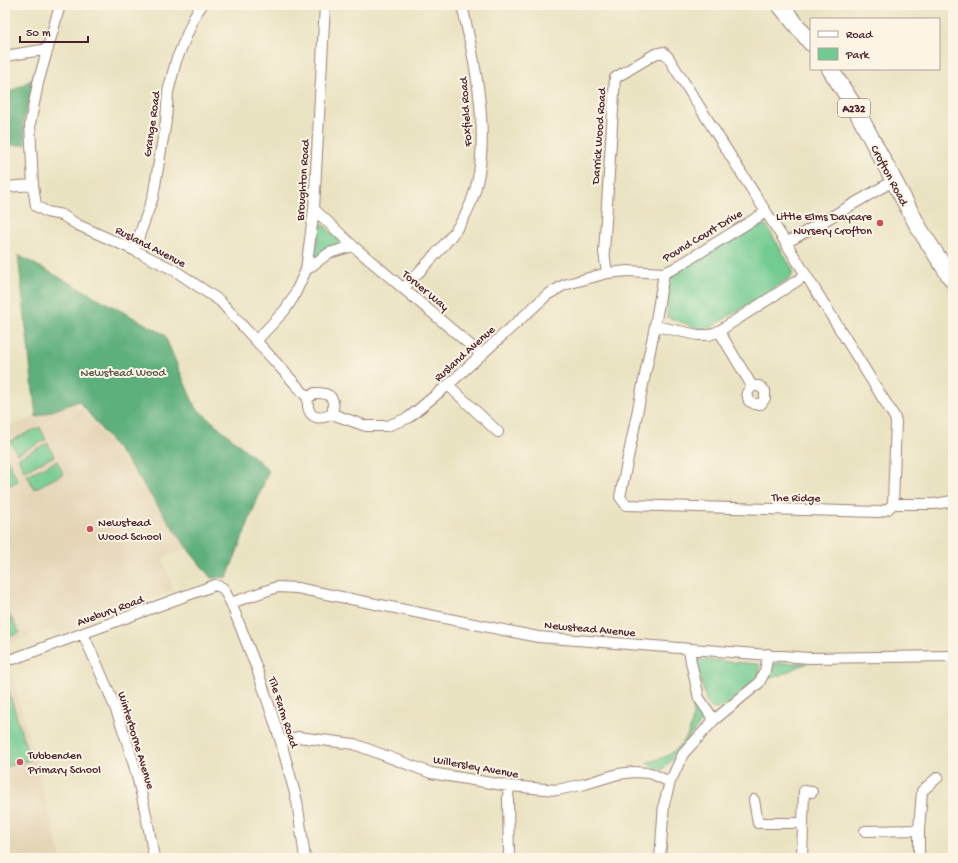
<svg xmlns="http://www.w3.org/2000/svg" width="958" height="863" font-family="'Gochi Hand',sans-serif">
	<rect width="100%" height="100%" fill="#fcf5e5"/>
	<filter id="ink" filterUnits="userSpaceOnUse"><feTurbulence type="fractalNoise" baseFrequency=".025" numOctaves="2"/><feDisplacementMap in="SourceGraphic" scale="8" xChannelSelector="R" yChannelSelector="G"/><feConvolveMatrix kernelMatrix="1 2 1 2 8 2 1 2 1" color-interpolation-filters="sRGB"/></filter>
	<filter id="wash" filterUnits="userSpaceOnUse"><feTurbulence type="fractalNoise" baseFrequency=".012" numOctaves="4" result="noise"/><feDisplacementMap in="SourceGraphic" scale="16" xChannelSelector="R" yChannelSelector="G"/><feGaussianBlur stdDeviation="0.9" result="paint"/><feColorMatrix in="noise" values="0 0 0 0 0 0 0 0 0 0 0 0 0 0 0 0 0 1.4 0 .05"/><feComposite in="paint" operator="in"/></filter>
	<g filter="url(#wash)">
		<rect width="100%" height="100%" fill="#eae3c2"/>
		<path fill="#e5d5b7" d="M72,402L84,412L148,491L187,548L163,558L173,590L60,633L53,632L51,629L5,645V428Z
			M5,653L10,667L61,858H5Z"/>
		<path fill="#72cb91" stroke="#5e755e" d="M321,223L344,243L314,260Z
			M757,223H762L766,225L793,270L792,275L789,279L713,326L703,330L667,317L669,281L677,272Z
			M40,427L46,440L17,454L10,441Z
			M48,443L54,456L24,471L18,458Z
			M5,455L18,481L5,488Z
			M57,461L63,474L34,489L27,475Z
			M5,608L20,633L5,638Z
			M698,659L759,664C759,668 760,673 758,677C755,682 746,688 741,692C732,700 714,721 706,700L696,663Z
			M774,663H807L771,679L770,676Z
			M5,679L30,760L5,767Z
			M693,697L701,714V723C687,738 677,756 662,770L646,763C653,760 663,759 670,754C692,739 694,721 693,697Z"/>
		<path fill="#5daf7b" stroke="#546753" d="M36,77L23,122L26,145H5V95Z
			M18,255L164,334L195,407L269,470L227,577L211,578L187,548L132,468L79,401L36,417Z"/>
	</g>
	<g filter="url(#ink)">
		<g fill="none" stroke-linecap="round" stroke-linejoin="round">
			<g stroke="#9a8176" stroke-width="12">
				<path id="minor" d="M60,5L38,83L30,124L33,185L36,206L47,212L62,215L78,225L134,250L174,270L220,301L308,398
					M5,56L48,49
					M5,187L33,185
					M314,209L353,246L482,355
					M134,250L153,197L166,121L168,92L176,61L195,15L202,5
					M306,270L329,253L353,246
					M607,273L604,252L615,78L655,54L663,52L668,57L766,212
					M806,275L719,331L709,335H698L655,326L664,273L675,268L766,212L786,243L893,181
					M404,288C423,267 449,243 463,219C498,160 476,68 462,5
					M655,326L620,497L626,505L879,512L888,509L893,504L896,421L894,416L786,243
					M719,331L752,386H759L765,391V398L761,404H755L749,401L747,393L752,386
					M257,340L285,310L293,298L306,270L314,209L325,5
					M448,385L498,432
					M315,393C331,392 336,399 332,414C316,422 306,416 308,398Z
					M332,414L366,426H387L408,418L448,385L547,295L564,285L607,273L628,271L664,273
					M893,504H934L953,501
					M231,603L277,587L297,588L538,637L809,658L953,656
					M83,634C92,653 100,671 108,690C130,742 145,802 154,858
					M689,649L691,662L699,698L714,720
					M13,659L215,585L223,588L231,603L257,669L281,742L297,801L305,858
					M281,742L298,737L354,744L431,773L509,786L557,790L585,784L618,774L634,772L650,773L670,782
					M754,800L758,823H802
					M865,831L919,830
					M509,858L508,797L509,786
					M660,858L664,804L670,782L683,754L714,720L759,683L765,671L768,654
					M802,858L804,791L812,792
					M919,858V830L922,791L938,777"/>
			</g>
			<g stroke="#9a8176" stroke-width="18">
				<path id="primary" d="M780,5L811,43
					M830,69L854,106L919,228L953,281"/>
			</g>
			<use href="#minor" stroke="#fff" stroke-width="10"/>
			<use href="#primary" stroke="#fff" stroke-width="16"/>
		</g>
	</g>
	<g fill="#d1495b" stroke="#fcf5e5" stroke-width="1.5">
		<circle cx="880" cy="223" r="4"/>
		<circle cx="90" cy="529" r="4"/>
		<circle cx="20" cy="762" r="4"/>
	</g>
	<g text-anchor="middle" stroke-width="4" stroke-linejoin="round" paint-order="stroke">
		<rect fill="#fcf5e5" stroke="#7f5f63" stroke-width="1" x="838" y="99" width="32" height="18" rx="3"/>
		<g font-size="11" font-weight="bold" fill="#4a1f2b">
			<text x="854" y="112">A232</text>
		</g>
		<g font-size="12" fill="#4a1f2b" stroke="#fcf5e5">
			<text transform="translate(465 112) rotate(-94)" y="4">Foxfield Road</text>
			<text transform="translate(151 124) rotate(-82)" y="4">Grange Road</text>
			<text transform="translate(598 136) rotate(-86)" y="4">Darrick Wood Road</text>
			<text transform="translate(890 175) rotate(62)" y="4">Crofton Road</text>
			<text transform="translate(302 180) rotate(-86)" y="4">Broughton Road</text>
			<text transform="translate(702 235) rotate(-31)" y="4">Pound Court Drive</text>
			<text transform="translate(151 246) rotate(27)" y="4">Rusland Avenue</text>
			<text transform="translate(426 290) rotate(40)" y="4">Torver Way</text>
			<text transform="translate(464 353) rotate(-42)" y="4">Rusland Avenue</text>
			<text transform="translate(796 497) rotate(1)" y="4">The Ridge</text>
			<text transform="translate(110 610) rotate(-20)" y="4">Avebury Road</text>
			<text transform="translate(590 628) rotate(5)" y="4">Newstead Avenue</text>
			<text transform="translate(284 712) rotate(72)" y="4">Tile Farm Road</text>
			<text transform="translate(137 740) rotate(73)" y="4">Winterborne Avenue</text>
			<text transform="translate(476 766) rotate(10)" y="4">Willersley Avenue</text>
		</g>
		<g font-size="12" fill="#4a1f2b" stroke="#fcf5e5" text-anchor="start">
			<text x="872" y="220" text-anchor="end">Little Elms Daycare<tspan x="872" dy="14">Nursery Crofton</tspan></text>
			<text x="98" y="526">Newstead<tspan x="98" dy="14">Wood School</tspan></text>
			<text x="28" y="759">Tubbenden<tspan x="28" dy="14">Primary School</tspan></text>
		</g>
		<g font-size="12" fill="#56534a" stroke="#fcf5e5">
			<text x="123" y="376">Newstead Wood</text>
		</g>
	</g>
	<rect width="958" height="863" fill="none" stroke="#fcf5e5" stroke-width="20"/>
	<rect x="810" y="18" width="130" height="52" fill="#fcf5e5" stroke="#b59f9b"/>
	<rect x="818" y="31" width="20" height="6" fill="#ffffff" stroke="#b59f9b"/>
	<text x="846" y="38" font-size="12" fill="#4a1f2b">Road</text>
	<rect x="818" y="48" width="20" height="12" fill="#72cb91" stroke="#b59f9b"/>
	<text x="846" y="58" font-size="12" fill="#4a1f2b">Park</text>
	<path d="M20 36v6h68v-6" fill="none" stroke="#4a1f2b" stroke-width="2"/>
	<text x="26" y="36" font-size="12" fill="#4a1f2b" stroke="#fcf5e5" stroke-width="3" paint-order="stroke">50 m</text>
</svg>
